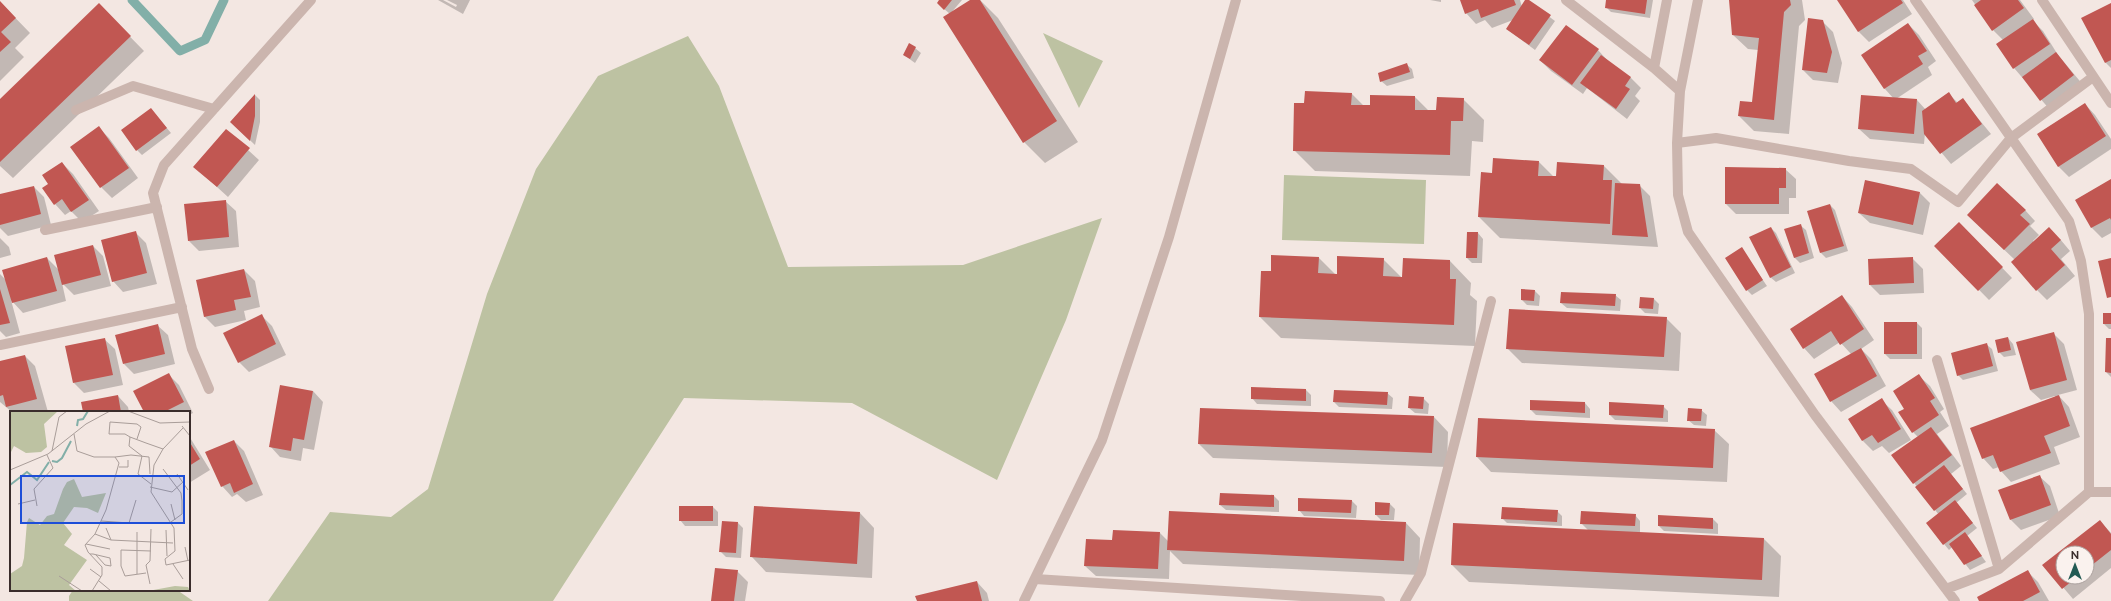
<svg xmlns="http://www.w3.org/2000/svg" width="2111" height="601" font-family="Raleway,sans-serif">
	<rect width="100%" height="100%" fill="#f3e7e2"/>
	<path fill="#bdc2a2" d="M1043,33L1103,61L1079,108Z
		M688,36L719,86L788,267L963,265L1102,218L1066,320L997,480L852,403L684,398L553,601H268L330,512L391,517L428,489L487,294L536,169L598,76Z
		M1284,175L1426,180L1424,244L1282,240Z
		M73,590H177L193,601H69V596Z"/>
	<path fill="#0003" fill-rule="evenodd" d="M438,0H443L456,7L457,5L447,0H470L463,14Z
		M940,0H962L951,13L972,0H980L998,18L1078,142L1045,163L1024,142L950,14L943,8Z
		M1430,0H1441V2Z
		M1461,0H1520L1522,7L1527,0L1555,21L1535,50L1507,29L1513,20L1492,28L1485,20L1476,24L1466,13Z
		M1607,0H1653L1650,18L1611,12L1606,7Z
		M1730,0H1802L1805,20L1799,26L1789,134L1754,131L1739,116L1753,103L1758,50L1748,49L1733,35Z
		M1838,0H1903L1912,14L1869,42L1859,32Z
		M1972,0H2020L2034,19L2032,20L2043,31L2058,55L2084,86L2051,111L2014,68L2003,40L1993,30Z
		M0,2L30,33L15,48L24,57L0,81Z
		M2111,4V68L2106,63L2083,18Z
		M99,5L144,51L13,178L0,166V100Z
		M1822,21L1833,32L1842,63L1838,83L1813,80L1803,70Z
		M1908,24L1919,35L1936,61L1928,67L1932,75L1896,99L1917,100L1926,110L1948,93L1958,103L1963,100L1991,134L1951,164L1925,133L1924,144L1870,139L1859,129L1894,99L1885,89L1862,55Z
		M1566,26L1598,50L1608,61L1631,78L1641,88L1635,96L1640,101L1627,119L1587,88L1583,94L1551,71L1540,60Z
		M915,48L921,53L915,63L904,55Z
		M1406,64L1412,69L1414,78L1387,86L1381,81Z
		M1352,94L1364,106L1415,97L1429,111H1437L1463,99L1484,120L1483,142L1472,141L1470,176L1315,171L1294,150L1305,104Z
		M255,95L260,100V122L255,145L231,122Z
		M2085,104L2095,115L2111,139V149L2069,177L2059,167L2038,134Z
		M151,109L171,133L142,155L137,150Z
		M99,128L109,138L138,178L112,198L101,187L72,147Z
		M226,130L259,160L228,197L195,167Z
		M1539,162L1554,177L1604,166L1622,184L1639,185L1650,196L1658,247L1500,238L1479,217L1493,174Z
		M62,163L73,174L99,211L82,222L71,211L65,215L55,204L49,184Z
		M1785,169L1796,179V198H1789V214H1736L1726,204Z
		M2111,180V233L2102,238L2092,228L2076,200Z
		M34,187L44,197L51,225L8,236L0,228V195Z
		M1919,192L1930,203L1923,235L1870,223L1859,213Z
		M225,201L236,211L239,247L199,251L189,241Z
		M1830,205L1835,210L1848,251L1826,258L1821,253Z
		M2025,210L2035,221L2030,226L2039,235L2033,241L2034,242L2060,239L2070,251L2061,259L2075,276L2047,300L2037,290L2015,260L1978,225Z
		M1959,223L2012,278L1989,300L1936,246Z
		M1800,225L1806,230L1814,258L1800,263L1794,257Z
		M1771,228L1776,233L1795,273L1776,282L1770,277Z
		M136,233L146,243L157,284L123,292L113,281Z
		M1478,233L1483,239L1482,263H1472L1467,258Z
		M0,238L9,247L11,255L0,258Z
		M93,246L103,256L111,286L74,295L62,283L66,301L23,313L11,300L20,333L6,337L0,331V274L7,281L47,258L60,271Z
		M1741,248L1767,286L1752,295L1747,290Z
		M1319,258L1336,275L1383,259L1403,279L1450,261L1471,283L1470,295L1477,301L1475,346L1281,338L1260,317L1262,272H1271Z
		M1912,258L1923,269L1924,293L1880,295L1870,285Z
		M244,270L255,281L260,307L244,311L246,320L215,327L205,317L197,281Z
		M1535,291L1540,296L1539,306L1527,305L1522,300Z
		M1615,295L1621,300L1620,311L1567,308L1561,303Z
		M1842,296L1852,307L1874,340L1861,349L1871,359L1886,386L1841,412L1831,401L1851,354L1840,342L1814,359L1804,348Z
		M1654,299L1659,304L1658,314L1645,313L1640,308Z
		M2111,314V329H2109L2104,324Z
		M262,316L272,326L286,355L249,372L239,362Z
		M1666,318L1681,333L1679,371L1522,363L1507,348Z
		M1917,323L1922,328V359H1890L1885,354Z
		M157,325L168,335L175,364L134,374L124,364Z
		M2053,333L2064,344L2077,390L2058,395L2069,407L2080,437L2054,447L2060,464L2011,482L2001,471L1999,467L1993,469L1983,458L2055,398V396L2041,400L2030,390Z
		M2008,338L2013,344L2016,355L2004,357L1999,352Z
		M104,339L115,349L123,385L84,393L74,383Z
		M2111,339V377L2106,372Z
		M1986,344L1992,349L1998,371L1963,380L1958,375Z
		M25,356L35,366L48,412H12L0,402V362Z
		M168,374L179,385L193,413L189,415V412H145Z
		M1919,376L1930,386L1944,409L1940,412L1949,426L1937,434L1961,466L1951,474L1967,494L1956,503L1977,528L1967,536L1986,562L1970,570L1952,547L1949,550L1944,544L1928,523L1939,515L1893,456L1918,437L1913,432L1906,409Z
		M1306,390L1311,395V406L1257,404L1252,398Z
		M313,391L323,402L314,450L303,448L301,461L280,457L270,446Z
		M1334,391L1387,393L1393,398L1392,409L1339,407L1334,402Z
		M118,396L128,407L129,412H84Z
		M1423,398L1429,404L1428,414L1415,413L1409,408Z
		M1881,400L1892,410L1911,440L1889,453L1882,446L1873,451L1863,441L1849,419Z
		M1585,403L1590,409V418L1536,415L1531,410Z
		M1663,406L1668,411V422L1615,420L1610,415Z
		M1701,410L1707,415L1706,426L1694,425L1688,420Z
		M1434,417L1448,432L1447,467L1213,458L1199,444Z
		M1714,430L1729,444L1727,482L1491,472L1477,457Z
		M189,436L210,470L189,483Z
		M234,441L244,451L263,495L246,502L237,494L232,497L222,486Z
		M2039,476L2050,486L2060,516L2021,530L2011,520Z
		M1221,494L1274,496L1279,501V512L1226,510L1220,505Z
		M1352,501L1357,506L1356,518L1304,516L1299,510Z
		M1390,504L1395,509L1394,520H1381L1376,515Z
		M713,507L718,512V526H685L680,520Z
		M1557,511L1562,516V526L1507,523L1502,518Z
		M860,513L874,528L872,578L766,572L752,557Z
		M1635,515L1640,521V533L1764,539L1781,556L1779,597L1469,582L1452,565L1588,530L1581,523Z
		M1659,517L1713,519L1718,524V534L1664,531L1659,526Z
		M2100,521L2111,533V568L2073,599L2044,565ZM2063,553H2087V577H2063Z
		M738,523L743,528L741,558L726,557L720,551Z
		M1406,523L1420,538L1419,575L1183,564L1170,551L1169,579L1096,576L1085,566L1113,541L1160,533L1169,542Z
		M737,571L748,582L745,601H712Z
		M2028,572L2038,582L2049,601H1981Z
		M977,582L987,593L989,601H918Z"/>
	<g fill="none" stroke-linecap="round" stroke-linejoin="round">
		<path stroke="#82afa8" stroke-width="9" d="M132,0L180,51L205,40L224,0"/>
	</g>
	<path fill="#c15752" d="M939,0H952L944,10L937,3Z
		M970,0H980L1057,121L1023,143L943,17Z
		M1460,0H1514L1516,5L1481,18L1478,9L1465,14Z
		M1525,0H1529L1551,15L1529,45L1506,29Z
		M1606,0H1647L1645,14L1605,8Z
		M1729,0H1790L1791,5L1784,12L1774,120L1738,116L1740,101L1752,102L1759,38L1732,35Z
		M1837,0H1901L1903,3L1858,32Z
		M1981,0H2018L2024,8L1992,31L1974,5Z
		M0,1L16,18L1,32L11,42L0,52Z
		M99,3L131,36L0,162V99Z
		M2111,3V60L2105,63L2081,18Z
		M1808,18L1823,20L1832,52L1827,73L1802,70Z
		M2033,19L2050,44L2013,69L1996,44Z
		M1908,23L1927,51L1918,56L1923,64L1884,89L1861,55Z
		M1566,25L1599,49L1572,85L1539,60Z
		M909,43L916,47L910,59L903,55Z
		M2056,52L2074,75L2040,101L2022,77Z
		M1601,55L1631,77L1625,86L1630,89L1616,109L1580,83Z
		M1407,63L1410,72L1380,82L1378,73Z
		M1305,91L1352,93L1351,105H1370V95L1415,96V110H1436L1437,97L1464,98L1463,121H1451L1450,155L1293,151L1294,103H1304Z
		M1949,92L1956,103L1963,98L1982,124L1940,154L1924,134L1922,111Z
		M255,94V116L250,141L230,122Z
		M1861,95L1917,99L1914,134L1858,129Z
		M2085,103L2106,136L2058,167L2037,134Z
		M151,108L167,128L136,151L121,130Z
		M99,126L129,168L100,188L70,147Z
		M226,129L250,148L217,187L193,167Z
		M1493,158L1539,161L1538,176H1556L1557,162L1604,165L1603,180H1612L1610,224L1478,217L1481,172L1492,173Z
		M62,162L89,200L71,212L62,199L54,205L42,188L48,184L42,175Z
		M1725,167L1786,168V188H1779V204H1725Z
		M2111,179V220L2110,218L2091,228L2075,200Z
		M1865,180L1920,192L1913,225L1858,213Z
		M1615,183L1640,184L1648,237L1612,235Z
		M1997,183L2026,210L2020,215L2030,224L2004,250L1967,215Z
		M34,186L41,214L0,225V194Z
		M226,200L229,237L188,241L184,204Z
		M1830,204L1844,246L1820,253L1807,211Z
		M1959,222L2003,267L1978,291L1934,246Z
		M1801,224L1809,253L1794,258L1784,229Z
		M1771,227L1791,267L1770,278L1749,237Z
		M2049,227L2061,240L2051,249L2065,265L2036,291L2011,262Z
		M136,231L147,273L112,282L101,240Z
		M1467,232H1478L1477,258H1466Z
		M93,245L101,275L62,285L54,255Z
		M1742,247L1763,280L1746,291L1725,258Z
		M1271,255L1319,257L1318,273L1337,274V256L1384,258L1383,276L1402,277L1403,258L1450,260V279H1456L1454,325L1259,317L1261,271H1271Z
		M47,257L57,291L12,303L2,270Z
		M1913,257L1914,283L1869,285L1868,259Z
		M2111,258V297L2107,298L2098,261Z
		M244,269L251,297L234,300L236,310L204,317L196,280Z
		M0,289L10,323L0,325Z
		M1521,289L1535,290L1534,301L1521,300Z
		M1561,292L1616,294L1615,306L1560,303Z
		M1842,295L1864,329L1840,345L1831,331L1803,349L1790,329Z
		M1640,297L1654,298L1653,309L1639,308Z
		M1509,309L1667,317L1664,357L1506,349Z
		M2103,313H2111V324H2103Z
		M262,314L276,344L238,363L223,333Z
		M1884,322H1917V354H1884Z
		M158,324L165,354L123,364L115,335Z
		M2054,332L2067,380L2030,390L2016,342Z
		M2008,337L2011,350L1998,353L1995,340Z
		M105,338L113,375L73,383L65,346Z
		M2106,338H2111V373L2105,372Z
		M1987,343L1993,366L1957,376L1951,353Z
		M1861,348L1877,376L1830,402L1814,374Z
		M25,355L37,399L6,407L3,395L0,396V361Z
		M169,373L184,402L164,412H144L133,391Z
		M1919,374L1935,398L1930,401L1939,415L1912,433L1898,412L1904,409L1893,391Z
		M280,385L313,391L304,440L293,438L291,451L269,447Z
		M1251,387L1306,389V401L1251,399Z
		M1334,390L1388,392L1387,405L1333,402Z
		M118,395L121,412H83L81,402Z
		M2059,395L2070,426L2044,436L2051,453L2000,472L1993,455L1982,459L1970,428Z
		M1409,396L1424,397L1423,409L1408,408Z
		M1882,398L1901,429L1878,443L1872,435L1862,441L1848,419Z
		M1530,400L1585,402V413L1530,410Z
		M1609,402L1664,405L1663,418L1609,415Z
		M1200,408L1434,416L1432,453L1198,444Z
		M1688,408L1702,409L1701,421H1687Z
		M1478,418L1715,429L1713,468L1476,457Z
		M1931,427L1952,455L1913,484L1891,455Z
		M234,440L253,484L234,493L230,483L221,487L205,452Z
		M189,441L200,459L189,466Z
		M1944,465L1963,489L1934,511L1915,487Z
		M2040,475L2051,505L2010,520L1998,490Z
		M1220,493L1274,495V507L1219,505Z
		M1298,498L1352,500L1351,513L1298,511Z
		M1955,500L1973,523L1943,545L1926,523Z
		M1375,502L1390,503L1389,515H1375Z
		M679,506H713V521H679Z
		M754,506L860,512L857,564L750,557Z
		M1502,507L1558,510L1557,522L1501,519Z
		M1169,511L1406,522L1404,561L1167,550Z
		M1581,511L1636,514L1635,526L1580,524Z
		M1658,515L1713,518V529L1658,526Z
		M2100,520L2111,534V550L2087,569V553H2063V577H2077L2062,589L2042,565Z
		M722,521L738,522L736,553L719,552Z
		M1453,523L1764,538L1762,580L1451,565Z
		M1113,530L1160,532L1158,569L1084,566L1086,539L1112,540Z
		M1965,532L1982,556L1964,565L1949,544Z
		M715,568L738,570L734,601H711Z
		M2028,570L2040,592L2023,601H1979L1977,597Z
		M977,581L982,601H917L915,596Z"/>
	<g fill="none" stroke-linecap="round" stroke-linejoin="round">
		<path stroke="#cbb5ae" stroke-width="10" d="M1566,0L1654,68L1680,91
			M1698,0L1680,91L1677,143L1678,195L1688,232L1815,415L1955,601
			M1915,0L2069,221L2081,261L2089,314V492
			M2042,0L2111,103
			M1654,68L1667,0
			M76,110L133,86L214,109
			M1677,143L1716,138L1849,161L1911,169L1958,202L2011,138L2093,77
			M45,230L157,207
			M0,345L182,307
			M1937,360L1999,569
			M209,389L192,349L153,193L164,165L311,0
			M1035,579L1380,601
			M1946,589L1999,569L2089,492H2111
			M1024,601L1102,440L1169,237L1236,0
			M1405,601L1421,573L1491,301"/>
	</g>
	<g transform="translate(10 411)">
		<rect width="180" height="180" fill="#f3e7e2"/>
		<path d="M0,0H48L34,13L37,36L31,41L16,42L4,35L0,43ZM64,68L72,86L96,82L88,102L77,97L64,96L53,112L62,123L54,134L77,149L59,174L66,180H0V163L12,155L14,147L17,111L19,107L30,114L37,105L44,103L53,78L57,71ZM165,175L178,176L180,180H138Z" fill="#bdc2a2"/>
		<path fill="none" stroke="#82afa8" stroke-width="2" d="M67,15L68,9L73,8L78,0M42,50L47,51L52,47L61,30M0,74L17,61L27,69L39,51"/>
		<path fill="none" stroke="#a99d99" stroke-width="1" d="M118,0L150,12L180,11M172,15L180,25M173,17L153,38L144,54L141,81L164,117L165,140L155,148L156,154L180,149M64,23L67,40L84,46H105L109,52L96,99L85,123L75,134L78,141L92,156V164L82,180M120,26L119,35L132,45L128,63L141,73M127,28L131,16L127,13L100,11L99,23H115L120,26L136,32L153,38M42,40L49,6L57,0M105,46L121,44L139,46L140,63M109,56H118V49M153,58L171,82L172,90V103L161,111M0,59L38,43L76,13L100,0M167,63L178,79M140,76L162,81L173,71M8,93L25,89M161,93L165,109M27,95L24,78L43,57L37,44M91,110L119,112L126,89M96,117L101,129M156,119L157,145M127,121V163M85,123L101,129L163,132M76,133L100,138M175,136L178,150M80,143H83L100,147L101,155L95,154L86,144M163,153L173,168M80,158L91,166M136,162L115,165L111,155V139L141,140M49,165L72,180M89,170L101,180M140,173L136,154L140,150L141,118"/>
		<path fill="#1d4ed8" fill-opacity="0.15" stroke="#1d4ed8" stroke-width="2" d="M11,65H174V112H11Z"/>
		<rect width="180" height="180" fill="none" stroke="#3a2d2c" stroke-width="2"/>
	</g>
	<g transform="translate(2075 565)"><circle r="19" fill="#faf2ee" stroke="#ada3a0"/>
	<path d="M0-3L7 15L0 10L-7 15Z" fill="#225a53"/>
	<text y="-6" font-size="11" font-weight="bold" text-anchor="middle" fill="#3a2d2c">N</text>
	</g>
</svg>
